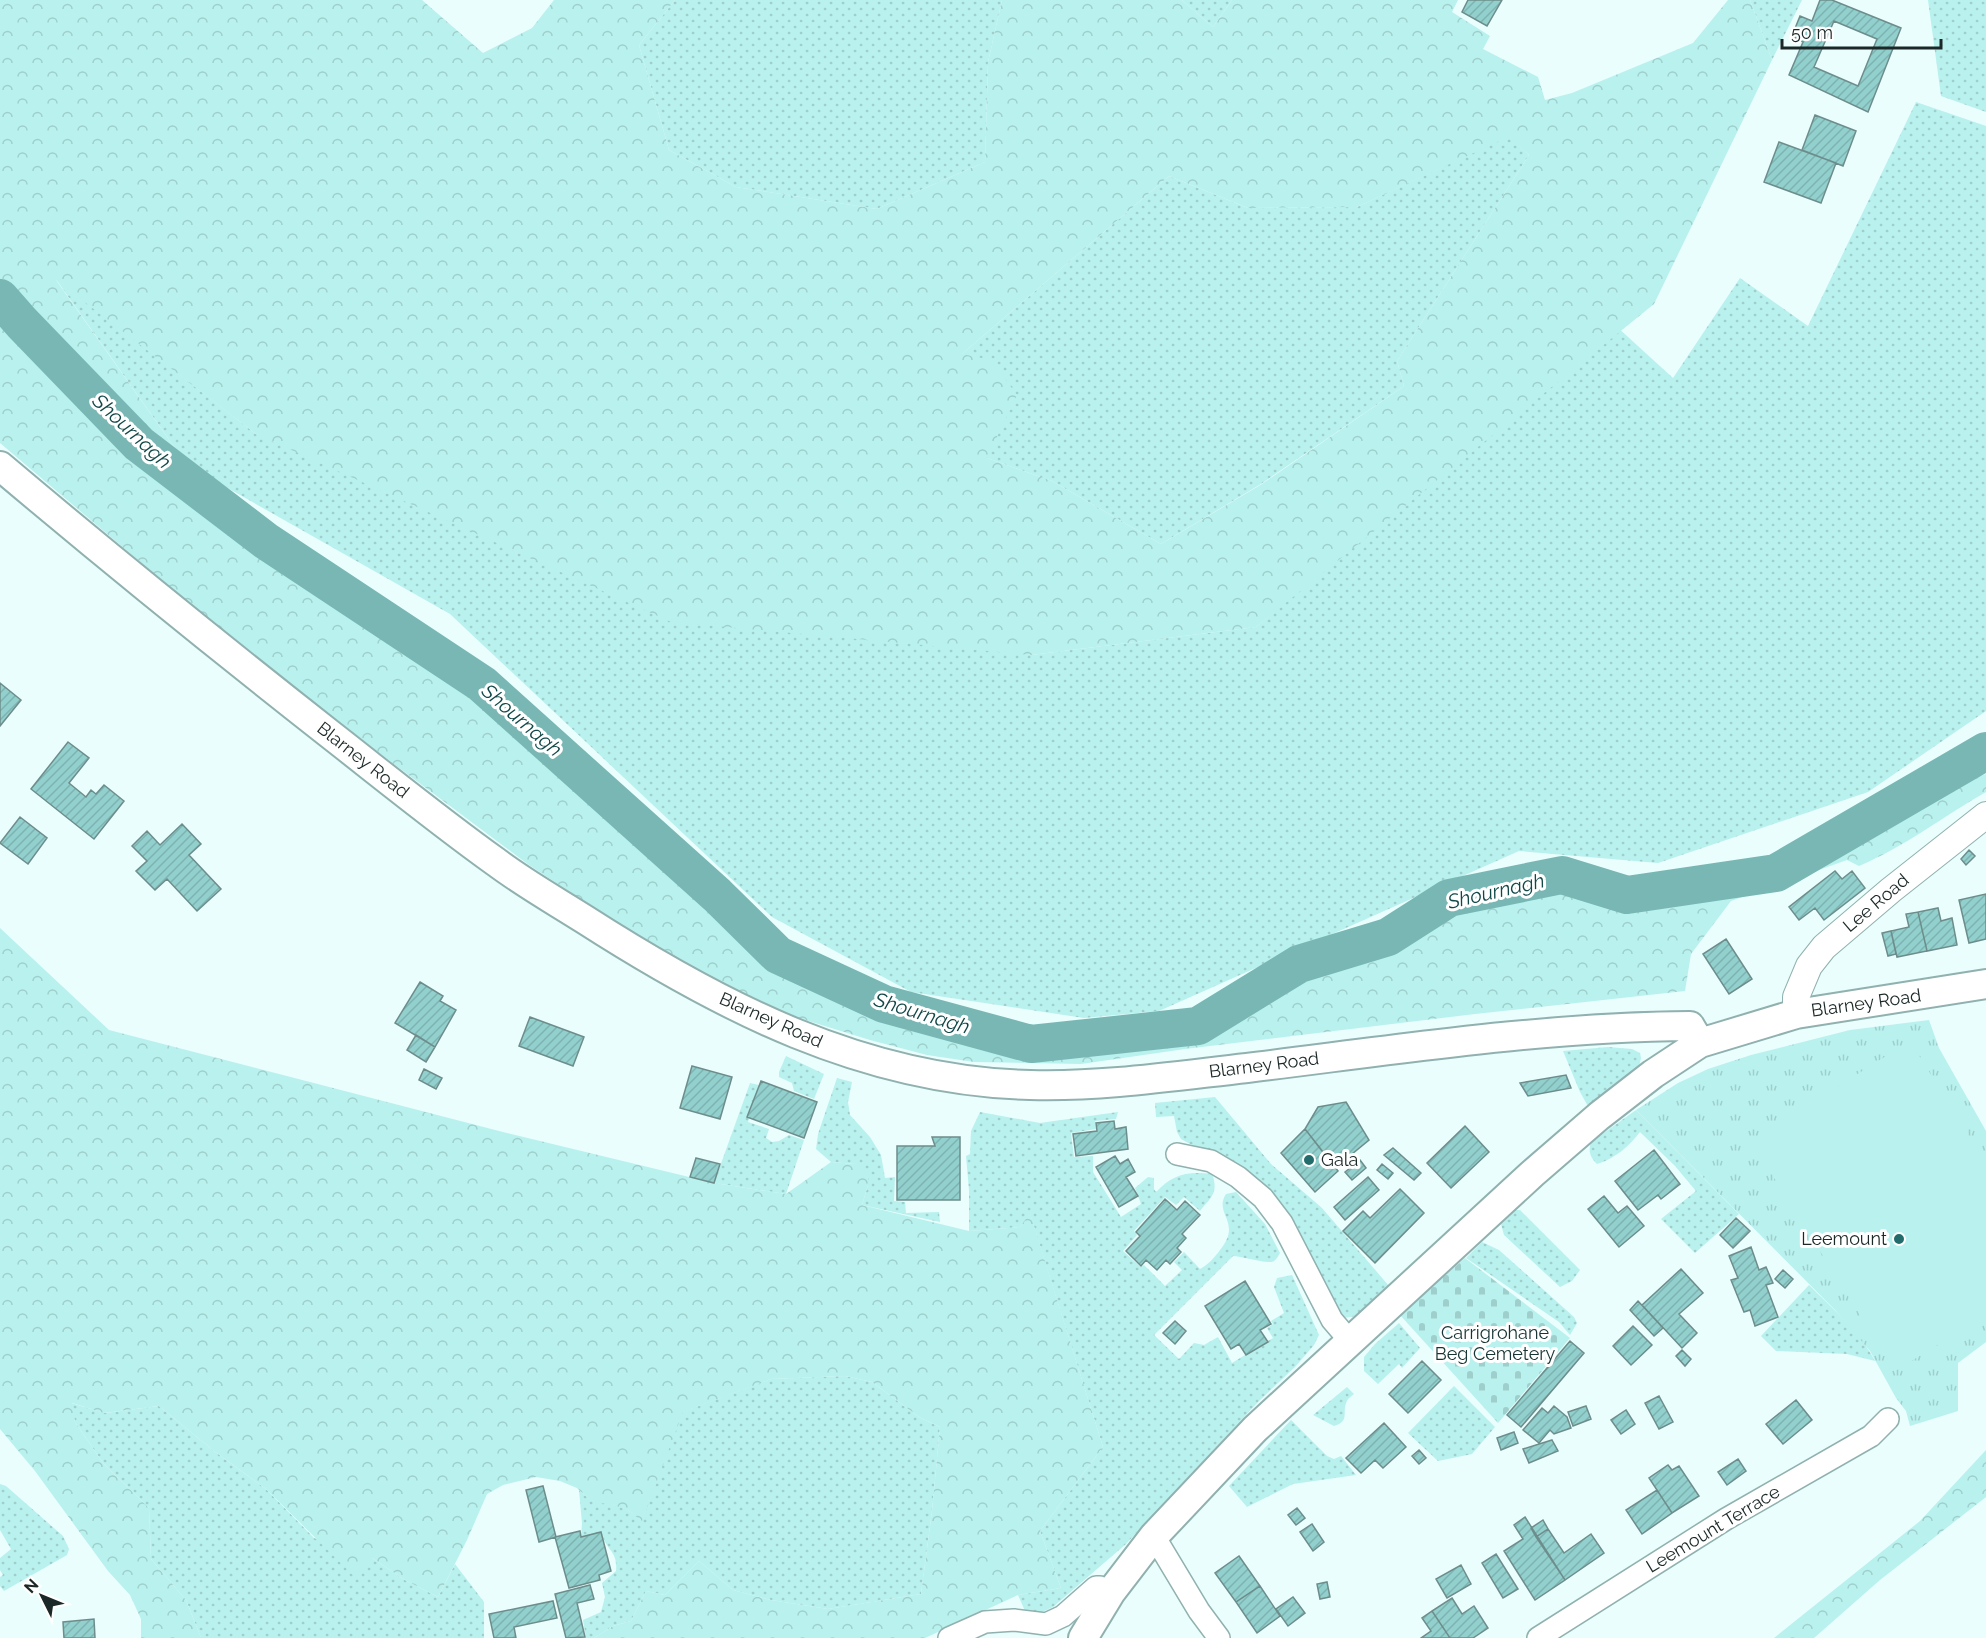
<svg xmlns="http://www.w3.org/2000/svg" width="1986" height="1638" font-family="Raleway,sans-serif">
	<defs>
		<pattern id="grass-dots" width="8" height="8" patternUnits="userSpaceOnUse" patternTransform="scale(1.5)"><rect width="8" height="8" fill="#b9f1ee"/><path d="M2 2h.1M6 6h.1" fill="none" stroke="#9ecfcc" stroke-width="1.8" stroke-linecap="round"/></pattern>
		<pattern id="forest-crowns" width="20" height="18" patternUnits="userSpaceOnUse" patternTransform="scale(1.5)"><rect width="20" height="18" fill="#b9f1ee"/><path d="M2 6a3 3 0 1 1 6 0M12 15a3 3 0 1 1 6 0" fill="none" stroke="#9ecfcc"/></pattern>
		<pattern id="cemetery-stones" width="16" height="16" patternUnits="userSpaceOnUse" patternTransform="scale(1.5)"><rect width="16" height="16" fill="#b9f1ee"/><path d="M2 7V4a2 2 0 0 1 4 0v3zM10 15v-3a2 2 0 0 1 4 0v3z" fill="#9ecfcc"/></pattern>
		<pattern id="park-tufts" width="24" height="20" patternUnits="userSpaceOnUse" patternTransform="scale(1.5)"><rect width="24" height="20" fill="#b9f1ee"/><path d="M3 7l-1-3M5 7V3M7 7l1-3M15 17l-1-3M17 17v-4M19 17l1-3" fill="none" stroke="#9ecfcc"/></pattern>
		<pattern id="building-hatch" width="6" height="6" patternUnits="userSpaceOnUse" patternTransform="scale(1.5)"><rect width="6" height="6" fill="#92d0ce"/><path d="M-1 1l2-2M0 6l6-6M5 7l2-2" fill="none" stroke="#7db3b1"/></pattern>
	</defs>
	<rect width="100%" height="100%" fill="#e9fefd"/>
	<path fill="url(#grass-dots)" d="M675,0H1002L988,62L985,162L877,209L736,187L669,150L639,45Z
		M1182,0H1232L1213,27Z
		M1750,0H1802L1772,60Z
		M1928,0H1986V112L1941,96Z
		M1916,102L1986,126V711L1868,792L1658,863L1519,851L1159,1011L1084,1018L911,992L772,917L450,614L187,465L55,278L256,434L1031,655L1256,627L1616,326L1673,378L1740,278L1808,326Z
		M1508,136L1529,155L1397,361L1404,386L1261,484L1161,544L1052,481L987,458L962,354L1169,176L1248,208L1357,207Z
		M1608,1047L1632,1049L1640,1053L1641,1058L1639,1067L1589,1108L1580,1092L1563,1051Z
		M786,1056L824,1074L814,1099L794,1091L792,1083L779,1077V1072Z
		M837,1078L852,1082L848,1102L850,1115L870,1137L881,1155L885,1178L895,1177L894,1201L905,1202L906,1213L939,1212L940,1222L862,1205L868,1185L855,1164L831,1162L816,1149L818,1134Z
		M750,1083L759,1085L748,1122L769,1129L766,1138L772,1142L779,1141L789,1135L804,1140L786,1194L714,1183Z
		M1215,1097L1271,1164L1322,1208L1389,1286L1356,1316L1344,1318L1334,1309L1245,1170L1226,1157L1190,1144L1181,1139L1177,1132L1174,1116L1156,1117L1155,1103Z
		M1636,1110L1739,1214L1695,1253L1661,1219L1696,1191L1675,1166L1640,1132C1629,1146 1615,1159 1597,1164C1590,1157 1588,1151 1591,1142Z
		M980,1112L1040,1123L1118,1112L1116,1119L1095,1121L1096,1129L1071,1133L1074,1157L1093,1156V1172L1121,1217L1141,1204L1135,1188L1148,1177L1154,1178V1189L1156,1192C1173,1174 1188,1171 1212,1174C1219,1193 1211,1197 1200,1211L1184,1197L1176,1205L1165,1197L1134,1231L1137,1235L1123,1251L1141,1267L1144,1265L1165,1286L1182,1270L1174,1262L1184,1252L1200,1269C1208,1265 1215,1257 1220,1250C1243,1222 1213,1214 1226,1194L1236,1192L1265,1224L1280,1253C1278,1256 1277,1259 1274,1261C1268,1265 1242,1256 1233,1256L1154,1335L1179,1359L1194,1343L1204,1345L1218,1337L1232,1363L1273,1338L1267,1328L1273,1324L1271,1321L1284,1313L1274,1287L1277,1278L1292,1275L1319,1335L1314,1345L1295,1367L1259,1401L1126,1544L1053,1607L1042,1612L1025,1611L1018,1595L1061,1588L1040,1531L1103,1447L1030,1214L1020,1227L969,1231V1190L966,1156L970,1154L971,1131Z
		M1516,1210H1520L1580,1270L1572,1281L1560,1287L1504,1235L1501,1224Z
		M1482,1242L1499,1250L1574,1317L1577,1323L1570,1335L1559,1322L1466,1258Z
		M1809,1285C1832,1308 1860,1332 1875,1361L1847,1354L1776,1351L1761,1336Z
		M1399,1323L1420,1348L1402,1368L1399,1364L1378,1384L1364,1371V1357L1375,1344Z
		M845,1376L872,1382L919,1417L940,1427L932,1511L921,1594L828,1609L771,1600L733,1590L699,1561L665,1595L646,1591L631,1621L613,1626L594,1638H586L583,1620L601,1612L605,1597L602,1583L616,1571C618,1550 606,1551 601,1532L581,1537L582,1523L579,1490C596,1506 593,1499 613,1504C624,1507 633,1513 642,1520L682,1412L771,1379Z
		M1454,1386L1495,1427L1472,1454L1438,1461L1408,1433Z
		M1347,1387L1354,1394C1352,1396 1348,1398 1347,1401C1341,1412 1351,1421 1334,1426L1313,1415Z
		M71,1403L105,1413L159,1406L214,1451L266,1489L314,1538L372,1558L405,1580L438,1597L455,1564L484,1602V1638H201L186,1600L151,1559L149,1508L103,1463L75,1422Z
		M1291,1420L1327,1456L1334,1459L1341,1456L1356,1475L1293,1484L1247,1507L1229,1486Z
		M0,1484L6,1486L63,1536L69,1549L67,1555L4,1591L0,1586V1577L3,1575L0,1570V1558L11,1549L0,1530Z"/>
	<path fill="url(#forest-crowns)" fill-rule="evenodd" d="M0,0H422L483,53L532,28L554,0H675L639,45L669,150L736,187L877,209L985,162L988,62L1002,0H1182L1213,27L1232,0H1458L1452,12L1490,36L1483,49L1538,77L1545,100L1572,93L1693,43L1728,0H1750L1772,60L1654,304L1256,627L1031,655L671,622L256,434L56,280L187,465L146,438L96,392L0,286ZM1508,137L1529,155L1397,361L1404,386L1262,484L1161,544L1052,481L987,458L1017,395L991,360L962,354L1169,176L1248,208L1357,207Z
		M0,312L19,334L135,447L265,547L363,610L453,671L524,728L767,952L808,983L873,1005L1024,1050L1195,1032L1275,993L1352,960L1410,939L1452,907L1561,882L1625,899L1703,893L1777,876L1961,782L1986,774V792C1942,817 1906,846 1859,866L1847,860L1731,901L1691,954L1685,991L1475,1014L1185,1049L1081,1064L974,1062L927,1055L870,1040L773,1010L667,956L529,865L264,667L0,443Z
		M0,928L109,1030L499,1131L714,1183L786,1194L831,1162L855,1164L868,1170V1185L862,1205L969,1231L1020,1227L1030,1213L1103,1447L1040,1531L1061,1588L1018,1595L925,1638H594L613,1626L631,1621L646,1591L665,1595L699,1561L733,1590L771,1600L828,1609L921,1594L932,1511L940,1427L919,1417L872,1382L845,1376L771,1379L683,1412L642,1521L629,1511L612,1504L598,1503L590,1500L577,1488L560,1481L536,1477L503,1485L487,1494L467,1540L438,1597L405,1580L372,1558L354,1576L266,1489L214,1451L159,1406L104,1413L72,1403L75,1422L103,1463L149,1508L151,1559L186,1600L201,1638H141V1619L130,1595L108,1571L35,1471L0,1429Z
		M1986,1450V1497L1880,1580L1814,1638H1774L1920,1521Z"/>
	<path fill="url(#cemetery-stones)" d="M1465,1258L1570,1338L1498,1423L1400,1315Z"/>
	<path fill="url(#park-tufts)" d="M1929,1020L1939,1048L1986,1131V1342L1958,1363V1411L1910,1426L1906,1411L1896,1398L1870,1351L1835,1310L1636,1110L1678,1083L1708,1069L1751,1055L1850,1030Z"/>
	<path fill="#b9f1ee" d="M1910,1041L1986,1163V1315L1895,1371L1751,1141Z"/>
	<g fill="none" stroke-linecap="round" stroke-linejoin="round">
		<path stroke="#79b7b4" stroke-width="38" d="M0,298L22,323L139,444L266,541L482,684L717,895L778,955L884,1004L1031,1044L1198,1026L1299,964L1388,937L1449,898L1562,875L1627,895L1776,873L1986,751"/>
	</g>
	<path fill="url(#building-hatch)" stroke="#6d8d8b" stroke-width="1.5" fill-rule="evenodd" d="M1468,0H1502L1487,26L1462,12Z
		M1820,0H1832L1901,28L1868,112L1789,75L1803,42L1792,36L1800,16L1812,21ZM1834,21L1877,39L1858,86L1814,67Z
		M1815,115L1856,131L1843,166L1802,150Z
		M1779,142L1836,163L1821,203L1764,182Z
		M0,683L21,700L0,726Z
		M68,742L89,758L69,783L86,797L91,790L96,794L104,785L124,801L94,839L31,789Z
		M20,817L47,838L28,864L0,843Z
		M182,824L201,844L189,855L221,889L197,911L167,879L155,890L136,871L147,861L132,846L147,831L160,845Z
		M1969,850L1975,856L1966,865L1961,859Z
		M1835,871L1842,879L1852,871L1865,888L1824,920L1815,908L1799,920L1789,907Z
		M1986,894V939L1969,943L1959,900Z
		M1938,908L1941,921L1952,918L1957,945L1927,951L1918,912Z
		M1918,912L1927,951L1897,957L1891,931L1909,927L1906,914Z
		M1891,931L1896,954L1888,956L1882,933Z
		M1726,939L1752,979L1729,994L1703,954Z
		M420,982L443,996L440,1001L456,1010L435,1047L395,1023Z
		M530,1017L584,1037L573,1066L519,1046Z
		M416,1035L435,1047L426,1062L407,1050Z
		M692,1066L732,1077L720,1119L680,1108Z
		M424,1069L442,1078L436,1089L419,1080Z
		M1566,1075L1571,1088L1528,1096L1520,1083Z
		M761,1081L817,1102L804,1138L747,1117Z
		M1346,1102L1369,1140L1335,1168L1305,1129L1318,1107Z
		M1114,1121L1115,1129L1126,1127L1128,1149L1076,1156L1073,1134L1097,1131L1096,1123Z
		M1465,1126L1489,1152L1451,1188L1427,1163Z
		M1305,1129L1338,1171L1315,1192L1281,1153Z
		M932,1137H960V1200H897V1146H935Z
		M1393,1148L1421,1173L1414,1180L1384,1155Z
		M1654,1150L1680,1184L1661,1199L1658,1195L1638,1210L1615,1181Z
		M1115,1156L1120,1164L1128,1159L1135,1172L1126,1177L1138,1196L1119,1207L1096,1167Z
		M696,1158L720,1164L714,1183L690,1177Z
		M1360,1160L1366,1168L1352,1180L1345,1172Z
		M1382,1164L1393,1173L1388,1179L1377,1170Z
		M1368,1177L1379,1190L1345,1220L1334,1207Z
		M1400,1189L1424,1213L1375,1263L1343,1231L1363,1211L1370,1218Z
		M1604,1196L1618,1213L1627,1206L1644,1226L1619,1247L1588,1209Z
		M1165,1199L1177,1210L1185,1201L1200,1215L1182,1234L1186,1238L1177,1248L1181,1252L1170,1264L1166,1260L1157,1270L1146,1260L1141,1266L1126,1251L1140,1236L1136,1232Z
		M1736,1218L1750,1231L1733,1248L1720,1235Z
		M1751,1247L1759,1270L1766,1267L1773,1283L1766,1285L1778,1317L1755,1326L1750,1310L1744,1312L1731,1280L1738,1278L1729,1256Z
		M1681,1269L1703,1293L1679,1314L1697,1333L1682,1348L1642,1305Z
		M1783,1270L1793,1279L1785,1288L1775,1279Z
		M1245,1281L1271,1324L1260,1330L1268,1342L1246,1355L1239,1344L1231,1349L1205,1306Z
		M1638,1301L1663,1328L1654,1336L1630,1310Z
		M1175,1321L1186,1331L1175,1344L1163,1333Z
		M1633,1326L1652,1345L1631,1365L1613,1346Z
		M1570,1341L1584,1353L1521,1427L1507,1415Z
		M1682,1350L1691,1359L1685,1366L1676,1356Z
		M1422,1361L1441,1380L1408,1413L1389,1394Z
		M1659,1396L1673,1422L1659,1429L1645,1403Z
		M1796,1400L1812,1420L1783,1444L1766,1424Z
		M1554,1406L1567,1417L1571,1428L1554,1434L1550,1430L1539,1443L1523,1430L1542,1408L1548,1413Z
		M1586,1406L1591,1419L1573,1426L1568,1412Z
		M1626,1410L1635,1424L1621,1434L1611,1420Z
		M1384,1423L1406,1447L1383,1468L1375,1460L1361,1473L1346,1458Z
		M1514,1432L1518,1443L1501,1450L1497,1438Z
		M1552,1440L1558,1451L1529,1463L1523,1449Z
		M1419,1450L1426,1458L1419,1464L1412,1456Z
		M1738,1459L1746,1471L1727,1485L1718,1472Z
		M1668,1465L1672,1470L1679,1466L1699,1496L1672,1513L1649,1478Z
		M543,1486L556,1537L539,1542L526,1490Z
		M1657,1490L1672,1513L1642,1534L1626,1510Z
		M1297,1508L1305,1518L1296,1525L1288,1515Z
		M1525,1517L1565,1580L1535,1600L1504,1551L1523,1539L1514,1525Z
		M1543,1520L1548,1529L1536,1537L1531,1528Z
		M1312,1524L1324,1542L1313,1551L1300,1532Z
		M1548,1529L1564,1553L1591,1534L1604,1553L1565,1580L1536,1537Z
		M580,1531L581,1537L601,1532L611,1571L599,1575L600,1580L569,1588L555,1537Z
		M1496,1554L1518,1589L1503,1598L1482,1563Z
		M1239,1556L1260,1586L1236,1602L1215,1573Z
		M1461,1565L1471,1584L1447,1598L1436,1579Z
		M1327,1582L1330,1597L1320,1599L1317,1584Z
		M590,1585L594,1599L577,1603L585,1637L566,1638L555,1594Z
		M1260,1586L1280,1616L1257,1633L1236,1602Z
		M1293,1597L1305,1613L1288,1626L1276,1609Z
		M1452,1598L1462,1614L1474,1606L1488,1628L1473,1638H1450L1432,1611Z
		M553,1601L557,1618L514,1627L516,1638H494L489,1614Z
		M1432,1611L1450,1638H1421L1431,1631L1422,1618Z
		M94,1619L95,1638H64L63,1622Z"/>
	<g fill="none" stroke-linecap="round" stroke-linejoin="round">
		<g stroke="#90b1af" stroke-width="24">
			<path id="minor" d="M1177,1154L1211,1161L1238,1177L1263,1198L1282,1223L1332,1320L1350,1341
				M1154,1536L1199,1611L1219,1638
				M949,1638L985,1622L1014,1620L1046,1624L1063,1616L1096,1587H1100L1111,1592
				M1538,1638L1726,1519L1871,1436L1888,1419"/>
		</g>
		<g stroke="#90b1af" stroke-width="28">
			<path id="tertiary" d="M1796,1014V997L1809,966L1824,947L1891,890L1986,815"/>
		</g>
		<g stroke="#90b1af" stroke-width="32">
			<path id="secondary" d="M0,466C109,558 219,647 331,735C386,778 440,822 496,862C524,883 554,900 584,919C721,1007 864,1081 1030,1085C1103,1087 1175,1076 1247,1068C1395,1050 1542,1027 1690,1026L1700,1043
				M1083,1638L1111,1592L1154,1536L1255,1429L1532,1174L1599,1116L1653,1074L1700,1043L1796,1014L1986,984"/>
		</g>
		<use href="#minor" stroke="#fff" stroke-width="21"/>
		<use href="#tertiary" stroke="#fff" stroke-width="26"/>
		<use href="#secondary" stroke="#fff" stroke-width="28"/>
	</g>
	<g fill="#226d6b" stroke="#fff" stroke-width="2">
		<circle cx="1309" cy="1160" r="6"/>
		<circle cx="1899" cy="1239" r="6"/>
	</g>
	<g text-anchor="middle" stroke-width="6" stroke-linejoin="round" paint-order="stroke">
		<g font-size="18" fill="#1b2827" stroke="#fff">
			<text transform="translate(363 760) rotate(38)" y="6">Blarney Road</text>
			<text transform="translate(1876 903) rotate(-40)" y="6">Lee Road</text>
			<text transform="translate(1866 1003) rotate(-8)" y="6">Blarney Road</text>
			<text transform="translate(771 1020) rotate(24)" y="6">Blarney Road</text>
			<text transform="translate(1264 1065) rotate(-7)" y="6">Blarney Road</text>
			<text transform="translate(1713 1529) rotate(-31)" y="6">Leemount Terrace</text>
		</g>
		<g font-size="18" fill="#1b2827" stroke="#fff" text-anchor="start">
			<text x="1321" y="1166">Gala</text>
			<text x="1887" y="1245" text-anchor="end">Leemount</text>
		</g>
		<g font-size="18" fill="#153433" stroke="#fff">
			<text x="1495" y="1339">Carrigrohane<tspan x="1495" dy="21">Beg Cemetery</tspan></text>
		</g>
		<g font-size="20" font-style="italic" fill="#104847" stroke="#fff">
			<text transform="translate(132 431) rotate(43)" y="7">Shournagh</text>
			<text transform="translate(522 720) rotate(41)" y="7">Shournagh</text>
			<text transform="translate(1496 891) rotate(-13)" y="7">Shournagh</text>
			<text transform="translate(922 1013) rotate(17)" y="7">Shournagh</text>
		</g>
	</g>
	<g transform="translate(42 1596) rotate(313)" stroke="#ffffff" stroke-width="4.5" paint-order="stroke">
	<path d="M0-4.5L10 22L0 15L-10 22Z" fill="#1b2827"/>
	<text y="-9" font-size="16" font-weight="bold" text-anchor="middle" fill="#1b2827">N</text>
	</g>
	<path d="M1782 39v9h159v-9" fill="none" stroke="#1b2827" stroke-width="3"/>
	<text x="1791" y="39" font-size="18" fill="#1b2827" stroke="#ffffff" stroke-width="4.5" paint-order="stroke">50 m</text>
</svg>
